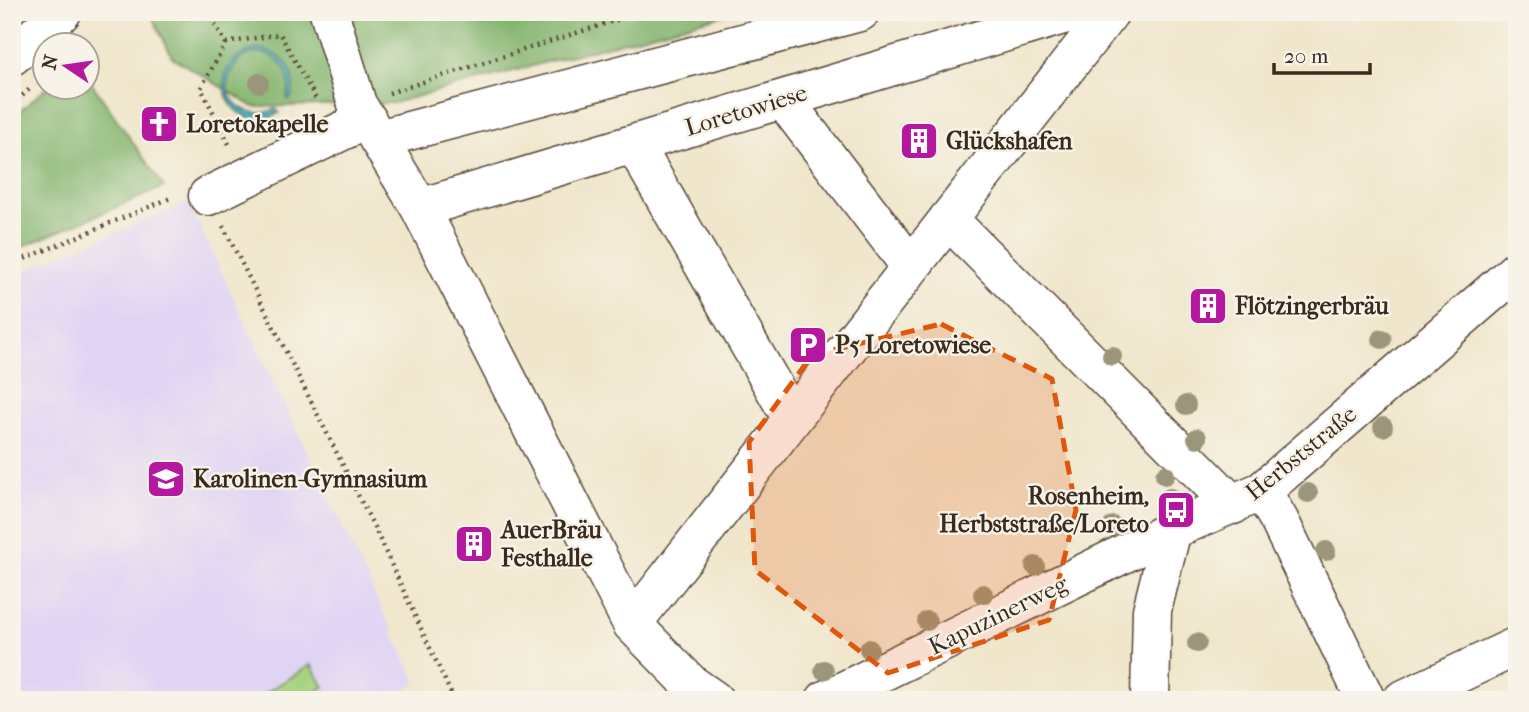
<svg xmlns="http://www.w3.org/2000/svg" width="1529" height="712" font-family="'IM FELL French Canon',serif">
	<rect width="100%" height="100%" fill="#f7f3e8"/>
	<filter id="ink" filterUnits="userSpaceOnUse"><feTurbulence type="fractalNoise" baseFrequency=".0143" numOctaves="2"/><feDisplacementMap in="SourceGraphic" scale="14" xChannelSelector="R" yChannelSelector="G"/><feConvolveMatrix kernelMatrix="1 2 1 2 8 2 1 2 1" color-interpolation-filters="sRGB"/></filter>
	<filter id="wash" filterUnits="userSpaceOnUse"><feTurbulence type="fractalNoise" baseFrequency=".00686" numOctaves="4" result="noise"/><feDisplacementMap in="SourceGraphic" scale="28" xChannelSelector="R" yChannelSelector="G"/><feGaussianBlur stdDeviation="1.57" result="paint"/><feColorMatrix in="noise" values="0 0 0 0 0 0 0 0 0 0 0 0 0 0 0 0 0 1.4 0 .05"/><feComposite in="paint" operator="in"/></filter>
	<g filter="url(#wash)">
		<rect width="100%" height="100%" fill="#f0e6cb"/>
		<path fill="#e0d4f4" d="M188,202L417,683L385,700H12V276Z"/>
		<path fill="#a6d380" stroke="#707e4f" stroke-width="2" d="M311,665L324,687L302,700H254Z"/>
		<path fill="#84b56e" stroke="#607046" stroke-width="2" d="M150,12H734L393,103L254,107L172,57Z
			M88,78L164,187L12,251V118L46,88H88Z"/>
		<path fill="#4dbbc5" stroke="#447272" stroke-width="2" d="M260,49C286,55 300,74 290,100L287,98C300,61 253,35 233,68C214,96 248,124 276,109L279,113C227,141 197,58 260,49Z"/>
	</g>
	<g filter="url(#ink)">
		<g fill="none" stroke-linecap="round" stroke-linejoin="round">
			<g stroke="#564638" stroke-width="41">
				<path id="minor" d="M329,12L357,104L420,208L632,624L691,684L714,700
					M12,56L62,12
					M783,99L911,267
					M378,139L860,12
					M634,144L792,419
					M208,196L367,119
					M420,208L1073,12
					M948,219L1233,505
					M1262,491L1279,520L1366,700
					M632,624L1110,12
					M825,700L1172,530L1262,491L1517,270
					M1150,700L1152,610L1172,530
					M1402,700L1517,646"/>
			</g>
			<path stroke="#564638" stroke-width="4.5" stroke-dasharray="2 5" stroke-linecap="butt" d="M208,12L226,43
				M226,43L280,34L316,99
				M226,43L201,88L230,146
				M389,93L642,12
				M12,105L32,87
				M223,226L374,527L454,700
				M12,264L173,197"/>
			<use href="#minor" stroke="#fff" stroke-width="38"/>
		</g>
		<g fill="#9b9679">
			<circle cx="259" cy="83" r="10"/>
			<circle cx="1382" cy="339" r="10"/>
			<circle cx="1112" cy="356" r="10"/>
			<circle cx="1186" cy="405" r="10"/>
			<circle cx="1383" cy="427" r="10"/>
			<circle cx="1197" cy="438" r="10"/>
			<circle cx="1165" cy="475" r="10"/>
			<circle cx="1308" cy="493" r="10"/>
			<circle cx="1170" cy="498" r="10"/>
			<circle cx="1113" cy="526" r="10"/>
			<circle cx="1326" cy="551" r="10"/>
			<circle cx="1035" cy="566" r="10"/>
			<circle cx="983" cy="594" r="10"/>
			<circle cx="927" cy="621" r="10"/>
			<circle cx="1197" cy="643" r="10"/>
			<circle cx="869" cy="649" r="10"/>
			<circle cx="824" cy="670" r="10"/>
		</g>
	</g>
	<path fill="#df570d" fill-opacity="0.2" stroke="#df570d" stroke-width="5" stroke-dasharray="14 9" stroke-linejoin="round" d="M941,324L1052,379L1076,510L1049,620L888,673L755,570L749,442L812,355Z"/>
	<defs>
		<g id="church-square" transform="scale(2.0125)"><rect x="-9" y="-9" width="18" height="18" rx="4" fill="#b5179e" stroke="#f7f3e8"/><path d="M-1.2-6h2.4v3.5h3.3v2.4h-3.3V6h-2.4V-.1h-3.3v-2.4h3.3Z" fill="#fff"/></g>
		<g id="building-square" transform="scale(2.0125)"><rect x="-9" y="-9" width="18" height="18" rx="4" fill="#b5179e" stroke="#f7f3e8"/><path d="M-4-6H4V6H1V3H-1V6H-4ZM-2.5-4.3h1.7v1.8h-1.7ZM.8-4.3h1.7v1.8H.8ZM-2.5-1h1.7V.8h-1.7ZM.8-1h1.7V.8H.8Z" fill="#fff"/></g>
		<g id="parking-square" transform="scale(2.0125)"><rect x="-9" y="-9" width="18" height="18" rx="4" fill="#b5179e" stroke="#f7f3e8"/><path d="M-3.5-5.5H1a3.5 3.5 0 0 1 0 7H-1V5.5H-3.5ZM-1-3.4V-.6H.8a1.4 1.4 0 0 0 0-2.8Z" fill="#fff"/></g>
		<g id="school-square" transform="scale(2.0125)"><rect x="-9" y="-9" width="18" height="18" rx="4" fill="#b5179e" stroke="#f7f3e8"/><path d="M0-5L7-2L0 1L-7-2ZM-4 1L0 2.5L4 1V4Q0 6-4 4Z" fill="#fff"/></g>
		<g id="bus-square" transform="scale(2.0125)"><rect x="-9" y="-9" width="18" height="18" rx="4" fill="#b5179e" stroke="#f7f3e8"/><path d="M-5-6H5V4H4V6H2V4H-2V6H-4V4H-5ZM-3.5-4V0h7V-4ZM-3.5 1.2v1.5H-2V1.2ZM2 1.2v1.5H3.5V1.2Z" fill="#fff"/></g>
	</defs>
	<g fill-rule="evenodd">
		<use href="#church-square" x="159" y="124"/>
		<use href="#building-square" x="919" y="141"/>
		<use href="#building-square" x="1208" y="306"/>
		<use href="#parking-square" x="808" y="345"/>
		<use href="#school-square" x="166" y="479"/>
		<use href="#bus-square" x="1176" y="510"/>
		<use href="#building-square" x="474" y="544"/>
	</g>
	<g text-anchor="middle" stroke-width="5" stroke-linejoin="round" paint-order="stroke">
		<g font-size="24" fill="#3b2a1e" stroke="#f7f3e8">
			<text transform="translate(746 110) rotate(-17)" y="8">Loretowiese</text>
			<text transform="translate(1301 453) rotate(-39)" y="8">Herbststraße</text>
			<text transform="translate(998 615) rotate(-26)" y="8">Kapuzinerweg</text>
		</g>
		<g font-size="24" font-weight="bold" fill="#3b2a1e" stroke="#f7f3e8" text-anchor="start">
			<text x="186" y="132">Loretokapelle</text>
			<text x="946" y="149">Glückshafen</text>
			<text x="1235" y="314">Flötzingerbräu</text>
			<text x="835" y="353">P5 Loretowiese</text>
			<text x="193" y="487">Karolinen-Gymnasium</text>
			<text x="1149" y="504" text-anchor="end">Rosenheim,<tspan x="1149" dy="28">Herbststraße/Loreto</tspan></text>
			<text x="501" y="538">AuerBräu<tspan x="501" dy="28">Festhalle</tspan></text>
		</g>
	</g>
	<rect width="1529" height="712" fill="none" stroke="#f7f3e8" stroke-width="42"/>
	<g transform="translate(66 66) rotate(283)"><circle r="33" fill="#f7f3e8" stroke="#aca397" stroke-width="2"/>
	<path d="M0-5L12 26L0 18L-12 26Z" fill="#b5179e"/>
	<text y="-10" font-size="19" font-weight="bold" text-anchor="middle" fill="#3b2a1e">N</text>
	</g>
	<path d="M1274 63v10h96v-10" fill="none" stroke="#3b2a1e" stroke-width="3.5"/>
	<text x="1284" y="63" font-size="21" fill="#3b2a1e" stroke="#f7f3e8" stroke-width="5" paint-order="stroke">20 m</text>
</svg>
